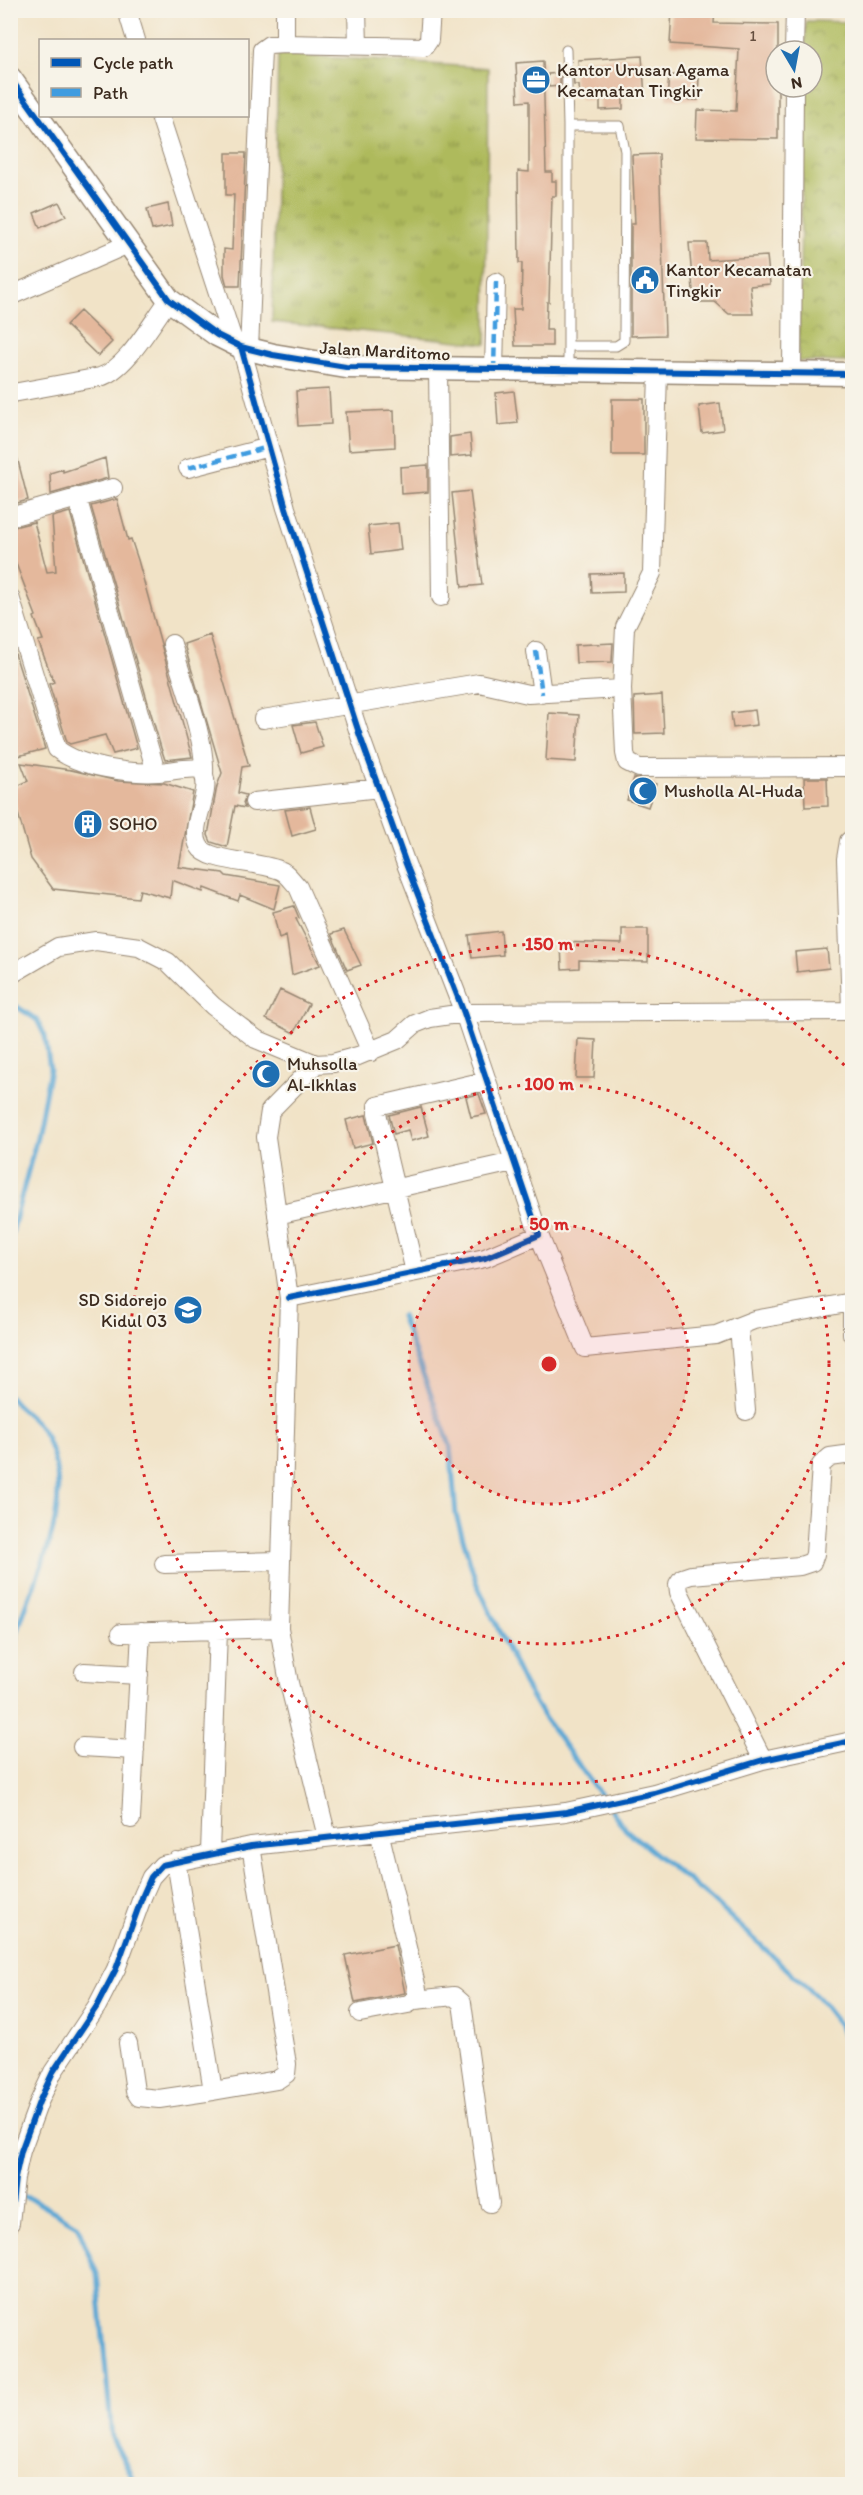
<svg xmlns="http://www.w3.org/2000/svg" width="863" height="2495" font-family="Itim,sans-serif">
	<defs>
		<pattern id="grass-tufts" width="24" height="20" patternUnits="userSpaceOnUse" patternTransform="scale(1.5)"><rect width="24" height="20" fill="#aeba5c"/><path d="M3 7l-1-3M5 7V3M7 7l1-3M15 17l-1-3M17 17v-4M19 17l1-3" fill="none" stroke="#8f974b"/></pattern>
		<pattern id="park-crowns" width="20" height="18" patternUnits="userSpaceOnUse" patternTransform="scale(1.5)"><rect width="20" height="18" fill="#aeba5c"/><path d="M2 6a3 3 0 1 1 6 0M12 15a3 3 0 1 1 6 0" fill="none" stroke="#8f974b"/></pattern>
	</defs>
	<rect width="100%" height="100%" fill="#f7f3e8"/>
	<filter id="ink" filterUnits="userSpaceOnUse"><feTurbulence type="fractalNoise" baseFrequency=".0167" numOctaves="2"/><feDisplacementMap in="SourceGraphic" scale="12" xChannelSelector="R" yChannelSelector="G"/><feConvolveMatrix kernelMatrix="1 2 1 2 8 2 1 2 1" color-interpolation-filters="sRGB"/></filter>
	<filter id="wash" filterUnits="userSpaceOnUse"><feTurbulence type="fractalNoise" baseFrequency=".008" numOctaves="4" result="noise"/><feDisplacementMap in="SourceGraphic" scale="24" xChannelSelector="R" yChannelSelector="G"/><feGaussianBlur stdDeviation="1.35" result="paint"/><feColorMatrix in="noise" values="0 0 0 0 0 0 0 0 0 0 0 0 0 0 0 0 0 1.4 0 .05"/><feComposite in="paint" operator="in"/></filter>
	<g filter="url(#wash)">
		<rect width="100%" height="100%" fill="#f1e3c7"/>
		<path fill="url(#grass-tufts)" stroke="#74723d" stroke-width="1.5" d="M278,54L488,68L486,344L272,322Z"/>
		<path fill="url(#park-crowns)" stroke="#74723d" stroke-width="1.5" d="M806,21L852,22V362L798,361L804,87H812V51H805Z"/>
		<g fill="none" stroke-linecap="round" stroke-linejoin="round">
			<path stroke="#5ba7d4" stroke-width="5" d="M10,1002L37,1020L45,1036L50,1069L37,1137L10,1240
				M401,1316L450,1445L456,1515L476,1582L524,1684L543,1716L626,1830L710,1898L818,1998L840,2026L852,2060
				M10,1397C22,1414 39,1418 48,1442C82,1520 19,1591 10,1667
				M15,2195L32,2199L77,2225L97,2274L112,2438L136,2484"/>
		</g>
		<g id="blocks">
			<path fill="#e4b89c" d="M672,10H715L714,23L778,24V139L696,138L697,110L736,111L739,49L670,44Z
				M642,56L645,96L623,97V109L600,110V99L580,100L579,85H574L573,72L579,71L578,60Z
				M543,61L546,172H552V181H556V196H552L549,302H547L546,330H552V346H515L513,309H521L522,263H519L518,171L529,172V101L518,102L516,63Z
				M560,73V86L549,87L548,74Z
				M669,75L699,76L698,100L667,99Z
				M226,153H246L240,286H227L224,275V249L232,250L234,195H226Z
				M659,154L665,335L631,336V224H635L632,155Z
				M59,202L66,216L40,228L34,213Z
				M168,204L172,226L152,230L147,209Z
				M689,243H707L708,260L767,256L770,284L750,286L753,314H729L715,302H694Z
				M80,311L112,342L98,356L66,325Z
				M329,389L331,424L298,426L296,391Z
				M514,391L518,423L498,425L496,393Z
				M612,399H644V455H612Z
				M720,403L723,430L702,433L699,406Z
				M394,410L395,447L349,450L346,412Z
				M470,434L472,455L450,457V437Z
				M16,453L28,500L10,505V454Z
				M105,458L108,478L51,494L50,473L63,469V472Z
				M428,465V492L401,494L400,467Z
				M470,491L482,585L462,587L452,493Z
				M117,499L128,540L131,539L138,560L192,757L165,760L161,748L91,506Z
				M70,512L137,748L113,754L105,735L70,744L67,742L49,684L54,682L38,641L43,640L34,617L36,616L10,548V528L34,522L47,572L56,571L52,517Z
				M398,523L401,550L371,554L368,526Z
				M624,573V592L592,593L591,574Z
				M210,635L249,766L242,767L238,793L246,795L243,803L245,808L235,806L227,847L211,842L208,835L217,786L222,773L184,644Z
				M613,643L612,662L576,663L575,645Z
				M15,654L45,749L18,756L10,737V655Z
				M662,695L664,733L635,734L634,697Z
				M755,710L757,725L733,728L731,713Z
				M549,713L579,715L576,762L546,760Z
				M315,722L323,747L301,753L293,725Z
				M21,763L71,770L118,781L164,783L193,792L179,867L223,873L226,876L280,885L274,909L240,895L238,901L204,888L203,892L172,880L170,898L140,890L138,898L53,889L31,859L11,789L28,781Z
				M634,778L656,784L648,807L627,800Z
				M804,778H827L828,806L805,807Z
				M310,807L316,829L292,836L285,810Z
				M294,906L299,918L296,919L320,965L292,975L286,935L279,938L273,912Z
				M622,929H648V962L579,960V968L562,969L561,942L622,944Z
				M344,930L361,965L347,970L331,934Z
				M501,931L503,955L472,958L469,935Z
				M827,949L829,968L797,972L795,952Z
				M280,990L309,1004L294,1033L266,1019Z
				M578,1039L596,1040L594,1078H576Z
				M479,1094L486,1114L471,1117L466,1097Z
				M421,1107L429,1136L411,1141L408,1130L394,1134L389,1115Z
				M366,1115L373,1143L353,1148L346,1120Z
				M395,1945L405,1993L355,2003L345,1955Z"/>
		</g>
	</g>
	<g filter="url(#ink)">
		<use href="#blocks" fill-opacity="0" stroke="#968672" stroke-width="1.5"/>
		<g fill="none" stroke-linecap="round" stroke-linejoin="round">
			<g stroke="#968672" stroke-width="11">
				<path id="service" d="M566,50L568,126V369
					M568,126H620L625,151L624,341L616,346H569"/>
			</g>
			<g stroke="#968672" stroke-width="20">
				<path id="minor" d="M127,10L136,40
					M357,10L358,46
					M285,44V10
					M794,51L795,10
					M160,116L234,343
					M10,296L128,244
					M241,347L286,508L360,736L406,864L464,1013L539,1235L485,1258L289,1298
					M249,349L262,50L269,45L285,44L424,47L429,40L431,10
					M438,369L441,597
					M494,371L496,282
					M658,373L652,573L625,627L622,689L625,753L627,762L639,768L852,767
					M792,374L794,87
					M13,393L100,377C127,369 152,322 169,300
					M188,468L269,447
					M77,497L156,772
					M10,517L113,488
					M10,597L57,749C79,767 130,774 159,772C173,771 187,767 201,769C216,791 187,823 199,846C208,863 262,861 282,871C288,874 293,882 298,887L371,1052
					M172,644C182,680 206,739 204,774
					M536,651L542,694
					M263,719L479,683L528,694L622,689
					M254,802L379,788
					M849,841L846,859L851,1011
					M10,975L58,947L96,941L139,947L168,962L213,1006L256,1039L316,1064L333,1063L358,1056L397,1040L415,1024L430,1018L464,1013L852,1011
					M316,1064L270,1111L266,1137L289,1298L279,1628L289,1683L327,1837
					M277,1215L513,1162
					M539,1235L585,1348L716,1335L754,1320L852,1302
					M415,1272L377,1113V1106L485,1081
					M852,1312V1334
					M739,1327L746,1411
					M164,1564L279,1561
					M121,1633L279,1628
					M84,1672L139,1675
					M82,1747L135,1750
					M763,1760L679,1592L678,1584L682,1578L691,1575L800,1566L812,1562L815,1554L821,1465L830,1457L852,1454
					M131,1819L141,1632
					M210,1852L218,1631
					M176,1861L213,2091L277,2080L286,2074L287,2064L251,1846
					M415,2000L454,1996L462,2003L490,2203
					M360,2013L408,2004L415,2000L417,1989L379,1831
					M128,2043L135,2091L139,2097L159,2099L213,2091
					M10,2223L15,2178L21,2151L39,2102L53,2072L97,2006L116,1969L143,1895L151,1877L162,1865L251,1846L566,1812L654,1793L763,1760L852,1741"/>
			</g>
			<g stroke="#968672" stroke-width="25">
				<path id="tertiary" d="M10,78L169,300L217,335L241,347L273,355L346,367L852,374"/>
			</g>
			<use href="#service" stroke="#fff" stroke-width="9"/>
			<use href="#minor" stroke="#fff" stroke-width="18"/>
			<use href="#tertiary" stroke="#fff" stroke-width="22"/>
			<path stroke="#3f9ce0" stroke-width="4.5" stroke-dasharray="9 4.5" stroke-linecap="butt" d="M494,371L496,282
				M188,468L269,447
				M536,651L542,694"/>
			<g stroke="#f7f3e8" stroke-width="10">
				<path id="cycleway" d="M10,78L169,300L217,335L241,347L273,355L346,367L852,374
					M241,347L286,508L360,736L406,864L464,1013L539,1235L485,1258L289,1298
					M10,2223L15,2178L21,2151L39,2102L53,2072L97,2006L116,1969L143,1895L151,1877L162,1865L251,1846L566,1812L654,1793L763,1760L852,1741"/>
			</g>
			<use href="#cycleway" stroke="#0057b8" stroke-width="6"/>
		</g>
	</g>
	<circle cx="549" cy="1364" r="140" fill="#d62828" fill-opacity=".12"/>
	<g fill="none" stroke="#d62828" stroke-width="3" stroke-dasharray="3 6">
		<circle cx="549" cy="1364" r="140"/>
		<circle cx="549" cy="1364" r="280"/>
		<path d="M851 1656A420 420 0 1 1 851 1072"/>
	</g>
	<defs>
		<g id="office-disc" transform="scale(1.5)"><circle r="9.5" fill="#1f6fb2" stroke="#f7f3e8"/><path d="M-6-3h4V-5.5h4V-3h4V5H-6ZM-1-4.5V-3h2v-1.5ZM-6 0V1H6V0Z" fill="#fff"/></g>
		<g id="civic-disc" transform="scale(1.5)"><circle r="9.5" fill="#1f6fb2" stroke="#f7f3e8"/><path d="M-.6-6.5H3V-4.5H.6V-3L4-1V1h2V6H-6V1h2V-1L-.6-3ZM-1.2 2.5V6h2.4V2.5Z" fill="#fff"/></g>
		<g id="mosque-disc" transform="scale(1.5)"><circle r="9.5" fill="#1f6fb2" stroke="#f7f3e8"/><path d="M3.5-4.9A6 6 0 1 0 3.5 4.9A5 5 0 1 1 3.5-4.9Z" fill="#fff"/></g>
		<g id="building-disc" transform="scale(1.5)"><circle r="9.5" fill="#1f6fb2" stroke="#f7f3e8"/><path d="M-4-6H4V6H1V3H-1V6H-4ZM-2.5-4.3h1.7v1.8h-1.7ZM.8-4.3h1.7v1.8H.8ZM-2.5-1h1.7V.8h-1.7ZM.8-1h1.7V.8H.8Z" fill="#fff"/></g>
		<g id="school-disc" transform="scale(1.5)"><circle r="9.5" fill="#1f6fb2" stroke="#f7f3e8"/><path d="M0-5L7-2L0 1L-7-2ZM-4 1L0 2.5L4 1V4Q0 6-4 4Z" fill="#fff"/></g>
	</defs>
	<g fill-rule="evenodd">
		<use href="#office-disc" x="536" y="80"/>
		<use href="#civic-disc" x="645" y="280"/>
		<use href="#mosque-disc" x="643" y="791"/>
		<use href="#building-disc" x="88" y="824"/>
		<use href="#mosque-disc" x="266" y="1074"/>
		<use href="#school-disc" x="188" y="1310"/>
	</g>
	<g text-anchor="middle" stroke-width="4.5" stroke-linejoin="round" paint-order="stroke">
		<g font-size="15" fill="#654e3e">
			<text x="753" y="41">1</text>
		</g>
		<g font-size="18" fill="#3b2a1e" stroke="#f7f3e8" text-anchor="start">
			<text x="557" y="76">Kantor Urusan Agama<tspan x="557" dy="21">Kecamatan Tingkir</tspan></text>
			<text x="666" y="276">Kantor Kecamatan<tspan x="666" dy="21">Tingkir</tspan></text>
			<text x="664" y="797">Musholla Al-Huda</text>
			<text x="109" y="830">SOHO</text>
			<text x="287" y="1070">Muhsolla<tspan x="287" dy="21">Al-Ikhlas</tspan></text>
			<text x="167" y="1306" text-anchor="end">SD Sidorejo<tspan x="167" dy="21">Kidul 03</tspan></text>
		</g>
		<g font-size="18" fill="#3b2a1e" stroke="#f7f3e8">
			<text transform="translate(385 351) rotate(3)" y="6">Jalan Marditomo</text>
		</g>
	</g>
	<circle cx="549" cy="1364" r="9" fill="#d62828" stroke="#f7f3e8" stroke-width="3"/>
	<g font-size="18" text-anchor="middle" font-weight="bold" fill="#d62828" stroke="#f7f3e8" stroke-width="4.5" stroke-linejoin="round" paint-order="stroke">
		<text x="549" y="950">150 m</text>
		<text x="549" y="1090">100 m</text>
		<text x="549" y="1230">50 m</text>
	</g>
	<rect width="863" height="2495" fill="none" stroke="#f7f3e8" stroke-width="36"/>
	<rect x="39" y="39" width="210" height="78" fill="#f7f3e8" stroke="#aca397" stroke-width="1.5"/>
	<rect x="51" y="58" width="30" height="9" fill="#0057b8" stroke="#aca397" stroke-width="1.5"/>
	<text x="93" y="69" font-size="18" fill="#3b2a1e">Cycle path</text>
	<rect x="51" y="88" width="30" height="9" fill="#3f9ce0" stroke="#aca397" stroke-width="1.5"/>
	<text x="93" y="99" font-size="18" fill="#3b2a1e">Path</text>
	<g transform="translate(794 69) rotate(170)"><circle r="28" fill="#f7f3e8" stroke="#aca397" stroke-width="1.5"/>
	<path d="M0-4.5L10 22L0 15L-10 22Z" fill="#1f6fb2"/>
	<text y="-9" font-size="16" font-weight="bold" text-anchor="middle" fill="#3b2a1e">N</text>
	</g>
</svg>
